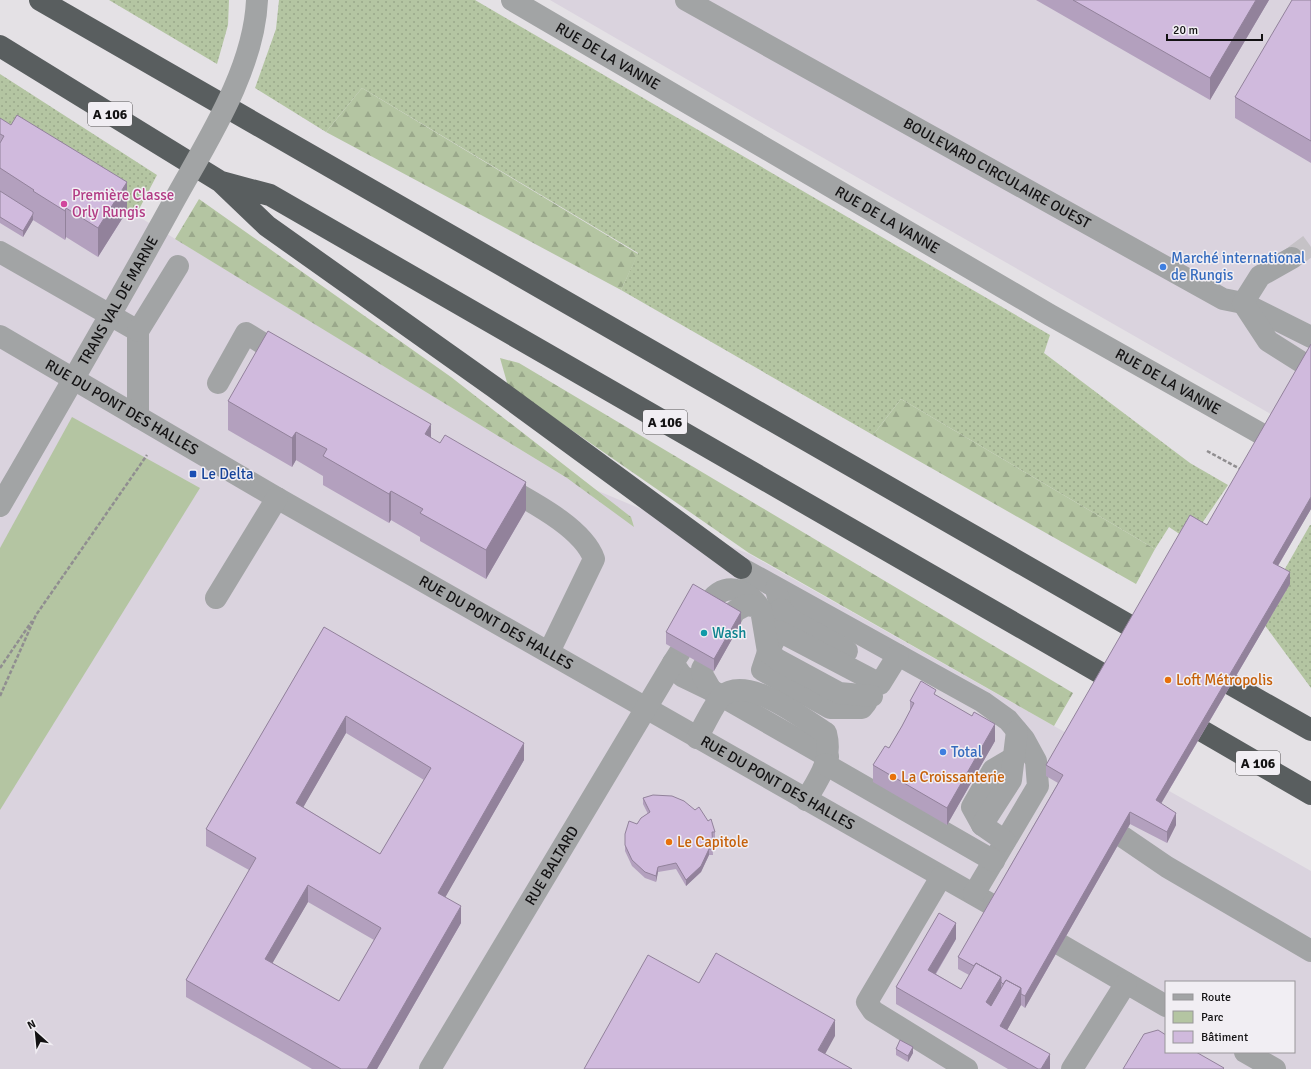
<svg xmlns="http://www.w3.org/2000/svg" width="1311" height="1069" font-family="Signika,sans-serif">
	<defs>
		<pattern id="grass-dots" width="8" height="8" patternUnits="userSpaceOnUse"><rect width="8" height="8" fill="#b4c5a2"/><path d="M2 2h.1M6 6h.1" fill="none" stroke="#9aa88b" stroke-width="1.8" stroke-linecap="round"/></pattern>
		<pattern id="forest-firs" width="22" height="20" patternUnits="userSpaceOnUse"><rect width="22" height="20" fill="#b4c5a2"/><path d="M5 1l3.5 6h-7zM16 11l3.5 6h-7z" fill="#9aa88b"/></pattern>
	</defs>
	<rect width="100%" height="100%" fill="#e4e1e5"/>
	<path fill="#dad3de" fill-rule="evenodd" d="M550,0H1311V437L771,128Z
		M0,132L567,478L749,554L1311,871V1069H0ZM1166,982H1294V1052H1166Z"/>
	<path fill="url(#grass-dots)" d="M109,0H229L228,25L217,64Z
		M279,0H475L1050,335L1044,353L1190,463L1228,485L1190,541L1169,527L1155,549L901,399L873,435L621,290L638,253L362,88L326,132L255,88L276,29Z
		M0,74L157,175L136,215L0,132Z
		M1310,525H1311V688L1258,616Z"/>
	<path fill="url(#forest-firs)" d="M362,88L638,254L621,290L326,132Z
		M199,199L451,377L631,517L634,527L567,478L175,239Z
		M500,358L519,363L1073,693L1054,726L749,553L508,386Z
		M901,399L1155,549L1136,584L873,435Z"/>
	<path fill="#b4c5a2" d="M72,417L200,488L0,810V548Z"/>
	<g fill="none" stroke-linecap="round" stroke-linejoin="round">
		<path stroke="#c5c2c6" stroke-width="22" stroke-dasharray="22 11" stroke-linecap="butt" d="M1292,258L1311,244"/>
		<path stroke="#908e90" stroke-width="2.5" stroke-dasharray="4 2" stroke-linecap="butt" d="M1207,451L1242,470
			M0,668L32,621
			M0,696L36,615L147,455"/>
		<g stroke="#a2a4a5" stroke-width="22">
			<path id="s1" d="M512,0L1050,315L1265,436"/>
			<path id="s2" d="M686,0L1223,299L1243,303L1311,337"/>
			<path d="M0,252L138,331V417"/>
			<path d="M1292,258L1260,276L1243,303L1268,341L1306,365"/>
			<path d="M138,331L178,266"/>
			<path id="s3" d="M0,336L277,498L994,906"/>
			<path d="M218,383L246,333L288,359"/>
			<path d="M500,484C528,500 583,527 594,559L549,652"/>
			<path d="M741,568L983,702L1008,720L1024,739L1036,761L1038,786L974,894"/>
			<path d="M776,589L781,609L779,631L768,652L762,670L830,708H862L866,703"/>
			<path d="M216,598L277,498"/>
			<path d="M781,609L790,619L847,651"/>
			<path d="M698,621C703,614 706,605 712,599C728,580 751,592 761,610"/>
			<path d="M779,631L880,684L898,655"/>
			<path d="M680,652L673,663L682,676L711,690L828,757"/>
			<path d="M711,690L703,676L702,669L735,611L746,605L754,606L761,610L768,652L778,660L839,693L872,696"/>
			<path d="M697,738C703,728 715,702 722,696C748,674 803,719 826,733C833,760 819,778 806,800"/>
			<path d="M825,764L994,861"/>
			<path d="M982,825L972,807L993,770L1015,757"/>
			<path d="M1123,837L1167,867L1311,951"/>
			<path d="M1005,841L982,825L1011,780L1017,731"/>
			<path d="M941,877L867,1002L873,1011L967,1069"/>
			<path d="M1061,945L1166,1006"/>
			<path d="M1245,1052L1275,1069"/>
			<path id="s4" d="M430,1069L673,663"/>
			<path d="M1072,1069L1126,983"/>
		</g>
		<path stroke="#595e5f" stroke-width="22" d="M40,0L1132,627
			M0,46L221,182L267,226L494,387L741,568
			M221,182L270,195L1104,675
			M1232,685L1311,730
			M1204,732L1311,794"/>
		<path stroke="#a2a4a5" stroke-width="22" id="s5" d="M0,506C57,408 114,310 169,210C203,147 254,73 257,0"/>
	</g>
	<path fill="#b3a0be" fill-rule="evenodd" d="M1036,0H1269L1210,100Z
		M1311,0V163L1235,118V97Z
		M0,118L127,211L98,257L66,237L65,240L33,220L23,237L0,223Z
		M228,401L431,438L526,510L486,579L420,541V537L391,520L389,523L323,485V476L296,460L292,467L228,430Z
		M1311,509L1278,566L1290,584L1161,804L1176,825L1167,843L1130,824L1025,1008L1021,1005L1007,1030L1050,1069H1008L896,1004V987L956,939L936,974L961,989L969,975L958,969V957L1058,783L1046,776V765L1207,525Z
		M741,623L714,671L666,644V632Z
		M324,627L524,760L445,897L461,923L377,1069H312L186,997V980L249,870L206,846V829ZM346,733L424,780L380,854L303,807ZM308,902L374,940L339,1001L272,963Z
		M936,695L995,741L947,825L873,782V765L889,748L902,726L910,711V701Z
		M643,798L715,832V838H712L713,855H709L701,872L686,886L676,869L658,872L656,882L645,878L632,866L625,851V834L648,814L643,804Z
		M896,1049L913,1053L908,1062L896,1055Z"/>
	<path fill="#92829b" d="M1256,0H1269L1210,100V78Z
		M127,182V211L98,257V228Z
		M66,208V237L65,240V211Z
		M33,214V220L23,237V231Z
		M431,424V453L425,434Z
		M296,432V460L292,467V438Z
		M526,482V510L486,579V550Z
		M391,491V520L389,523V494Z
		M1311,497V509L1273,574V563Z
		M1290,572V584L1156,812V800Z
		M741,612V623L714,671V659Z
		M346,716V733L296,820V803Z
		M995,724V741L947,825V808Z
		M524,743V760L438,910V893Z
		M1130,812V824L1025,1008V996Z
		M1176,813V825L1167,843V832Z
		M709,849V855L701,872L686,886V880Z
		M658,867V872L656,882V876Z
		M308,885V902L265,976V959Z
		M461,906V923L377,1069H367Z
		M956,923V939L928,986V970Z
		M1001,977V994L986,1019V1002Z
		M1021,988V1005L1000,1043V1026Z
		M835,1020V1036L818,1067V1050Z
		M913,1047V1053L908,1062V1056Z
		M1050,1054V1069H1041Z"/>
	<path fill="#d0badd" stroke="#92829b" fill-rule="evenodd" d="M1073,0H1256L1210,78Z
		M1292,0H1311V141L1235,97Z
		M17,115L127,182L98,228L66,208L65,211L33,191L34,190L0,168V143L4,136L0,134V118L11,125Z
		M0,191L33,212V214L23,231L0,217Z
		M268,331L431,424L425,434L440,443L445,435L526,482L486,550L420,513L423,509L391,491L389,494L323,456L327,449L296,432L292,438L228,401Z
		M1311,344V497L1273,563L1290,572L1156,800L1176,813L1167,832L1130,812L1025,996L1021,994V988L1006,980L1003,984L1001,982V977L976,963L974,966L958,957L1063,775L1046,765L1190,515L1207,525Z
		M693,584L741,612L714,659L666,632Z
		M324,627L524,743L438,893L461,906L367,1069H341L186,980L256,858L206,829ZM346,716L431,768L380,854L296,803ZM308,885L381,928L339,1001L265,959Z
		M921,681L936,690L934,694L972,716L974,712L995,724L947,808L873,765L885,746L889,748L902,726L914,703L910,701Z
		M653,795L672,796L684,801L695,810L699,807L708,821L711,819L715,832H712L713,849H709L701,866L686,880L676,863L658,867L656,876L645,872L632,860L625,845V834L629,821L637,824L641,818L650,812L643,798Z
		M939,913L956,923L928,970L961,989L976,963L1001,977L986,1002L991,1006L1006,980L1021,988L1000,1026L1050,1054L1041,1069H1038L896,987Z
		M716,953L835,1020L818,1050L852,1069H584L648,955L699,983Z
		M1158,1030L1166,1035V1052H1196L1224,1068L1223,1069H1123L1144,1034Z
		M900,1040L913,1047L908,1056L896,1049Z"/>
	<circle fill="#d1479c" stroke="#f1eef3" stroke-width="1.5" cx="64" cy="204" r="4"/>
	<g fill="#3f7fe0" stroke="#f1eef3" stroke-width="1.5">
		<circle cx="1163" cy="267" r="4"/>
		<circle cx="943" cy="752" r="4"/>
	</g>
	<rect fill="#1a4fb4" stroke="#f1eef3" stroke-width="1.5" x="189" y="470" width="8" height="8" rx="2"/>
	<circle fill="#0f9aa8" stroke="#f1eef3" stroke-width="1.5" cx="704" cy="633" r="4"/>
	<g fill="#e8710a" stroke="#f1eef3" stroke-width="1.5">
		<circle cx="1168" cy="680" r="4"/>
		<circle cx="893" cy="777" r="4"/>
		<circle cx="669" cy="842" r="4"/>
	</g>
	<g text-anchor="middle" stroke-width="3" stroke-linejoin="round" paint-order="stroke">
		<g fill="#f1eef3" stroke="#565456" stroke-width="1">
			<rect x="88" y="102" width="44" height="24" rx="3"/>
			<rect x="643" y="410" width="44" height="24" rx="3"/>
			<rect x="1236" y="751" width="44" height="24" rx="3"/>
		</g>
		<g font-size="14" font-weight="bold" fill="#131213">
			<text x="110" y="119">A 106</text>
			<text x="665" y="427">A 106</text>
			<text x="1258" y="768">A 106</text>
		</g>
		<g font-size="15" fill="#131213" stroke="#f1eef3">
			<text dy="5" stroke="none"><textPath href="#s1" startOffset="111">RUE DE LA VANNE</textPath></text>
			<text dy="5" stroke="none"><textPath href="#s2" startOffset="356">BOULEVARD CIRCULAIRE OUEST</textPath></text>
			<text dy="5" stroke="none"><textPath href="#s1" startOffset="435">RUE DE LA VANNE</textPath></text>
			<text dy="5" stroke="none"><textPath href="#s5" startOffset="237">TRANS VAL DE MARNE</textPath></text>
			<text dy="5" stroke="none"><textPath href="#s1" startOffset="759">RUE DE LA VANNE</textPath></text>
			<text dy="5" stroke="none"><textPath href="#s3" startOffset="141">RUE DU PONT DES HALLES</textPath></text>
			<text dy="5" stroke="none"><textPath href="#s3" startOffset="573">RUE DU PONT DES HALLES</textPath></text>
			<text dy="5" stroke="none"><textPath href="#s3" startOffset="897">RUE DU PONT DES HALLES</textPath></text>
			<text dy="5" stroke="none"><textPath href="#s4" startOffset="237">RUE BALTARD</textPath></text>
		</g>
		<g font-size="15" fill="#b23c85" stroke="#f1eef3" text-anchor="start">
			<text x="72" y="200">Première Classe<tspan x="72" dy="17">Orly Rungis</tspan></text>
		</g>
		<g font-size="15" fill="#366cbe" stroke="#f1eef3" text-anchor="start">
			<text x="1171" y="263">Marché international<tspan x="1171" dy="17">de Rungis</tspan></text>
			<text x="951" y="757">Total</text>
		</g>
		<g font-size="15" fill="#164399" stroke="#f1eef3" text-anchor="start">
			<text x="201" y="479">Le Delta</text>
		</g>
		<g font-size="15" fill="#0d838f" stroke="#f1eef3" text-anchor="start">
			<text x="712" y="638">Wash</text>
		</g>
		<g font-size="15" fill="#c56008" stroke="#f1eef3" text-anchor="start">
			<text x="1176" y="685">Loft Métropolis</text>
			<text x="901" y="782">La Croissanterie</text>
			<text x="677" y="847">Le Capitole</text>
		</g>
	</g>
	<rect x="1165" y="981" width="130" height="72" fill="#f1eef3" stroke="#989699"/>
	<rect x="1173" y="994" width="20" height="6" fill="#a2a4a5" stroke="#989699"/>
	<text x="1201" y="1001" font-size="12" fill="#131213">Route</text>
	<rect x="1173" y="1011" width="20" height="12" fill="#b4c5a2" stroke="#989699"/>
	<text x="1201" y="1021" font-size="12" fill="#131213">Parc</text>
	<rect x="1173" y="1031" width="20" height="12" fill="#d0badd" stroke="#989699"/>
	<text x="1201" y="1041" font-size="12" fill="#131213">Bâtiment</text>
	<g transform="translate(36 1033) rotate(333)" stroke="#f1eef3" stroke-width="3" paint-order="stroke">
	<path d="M0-3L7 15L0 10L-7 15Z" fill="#131213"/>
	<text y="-6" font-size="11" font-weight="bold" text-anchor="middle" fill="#131213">N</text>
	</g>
	<path d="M1167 34v6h95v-6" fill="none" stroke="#131213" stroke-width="2"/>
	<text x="1173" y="34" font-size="12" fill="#131213" stroke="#f1eef3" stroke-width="3" paint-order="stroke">20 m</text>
</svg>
